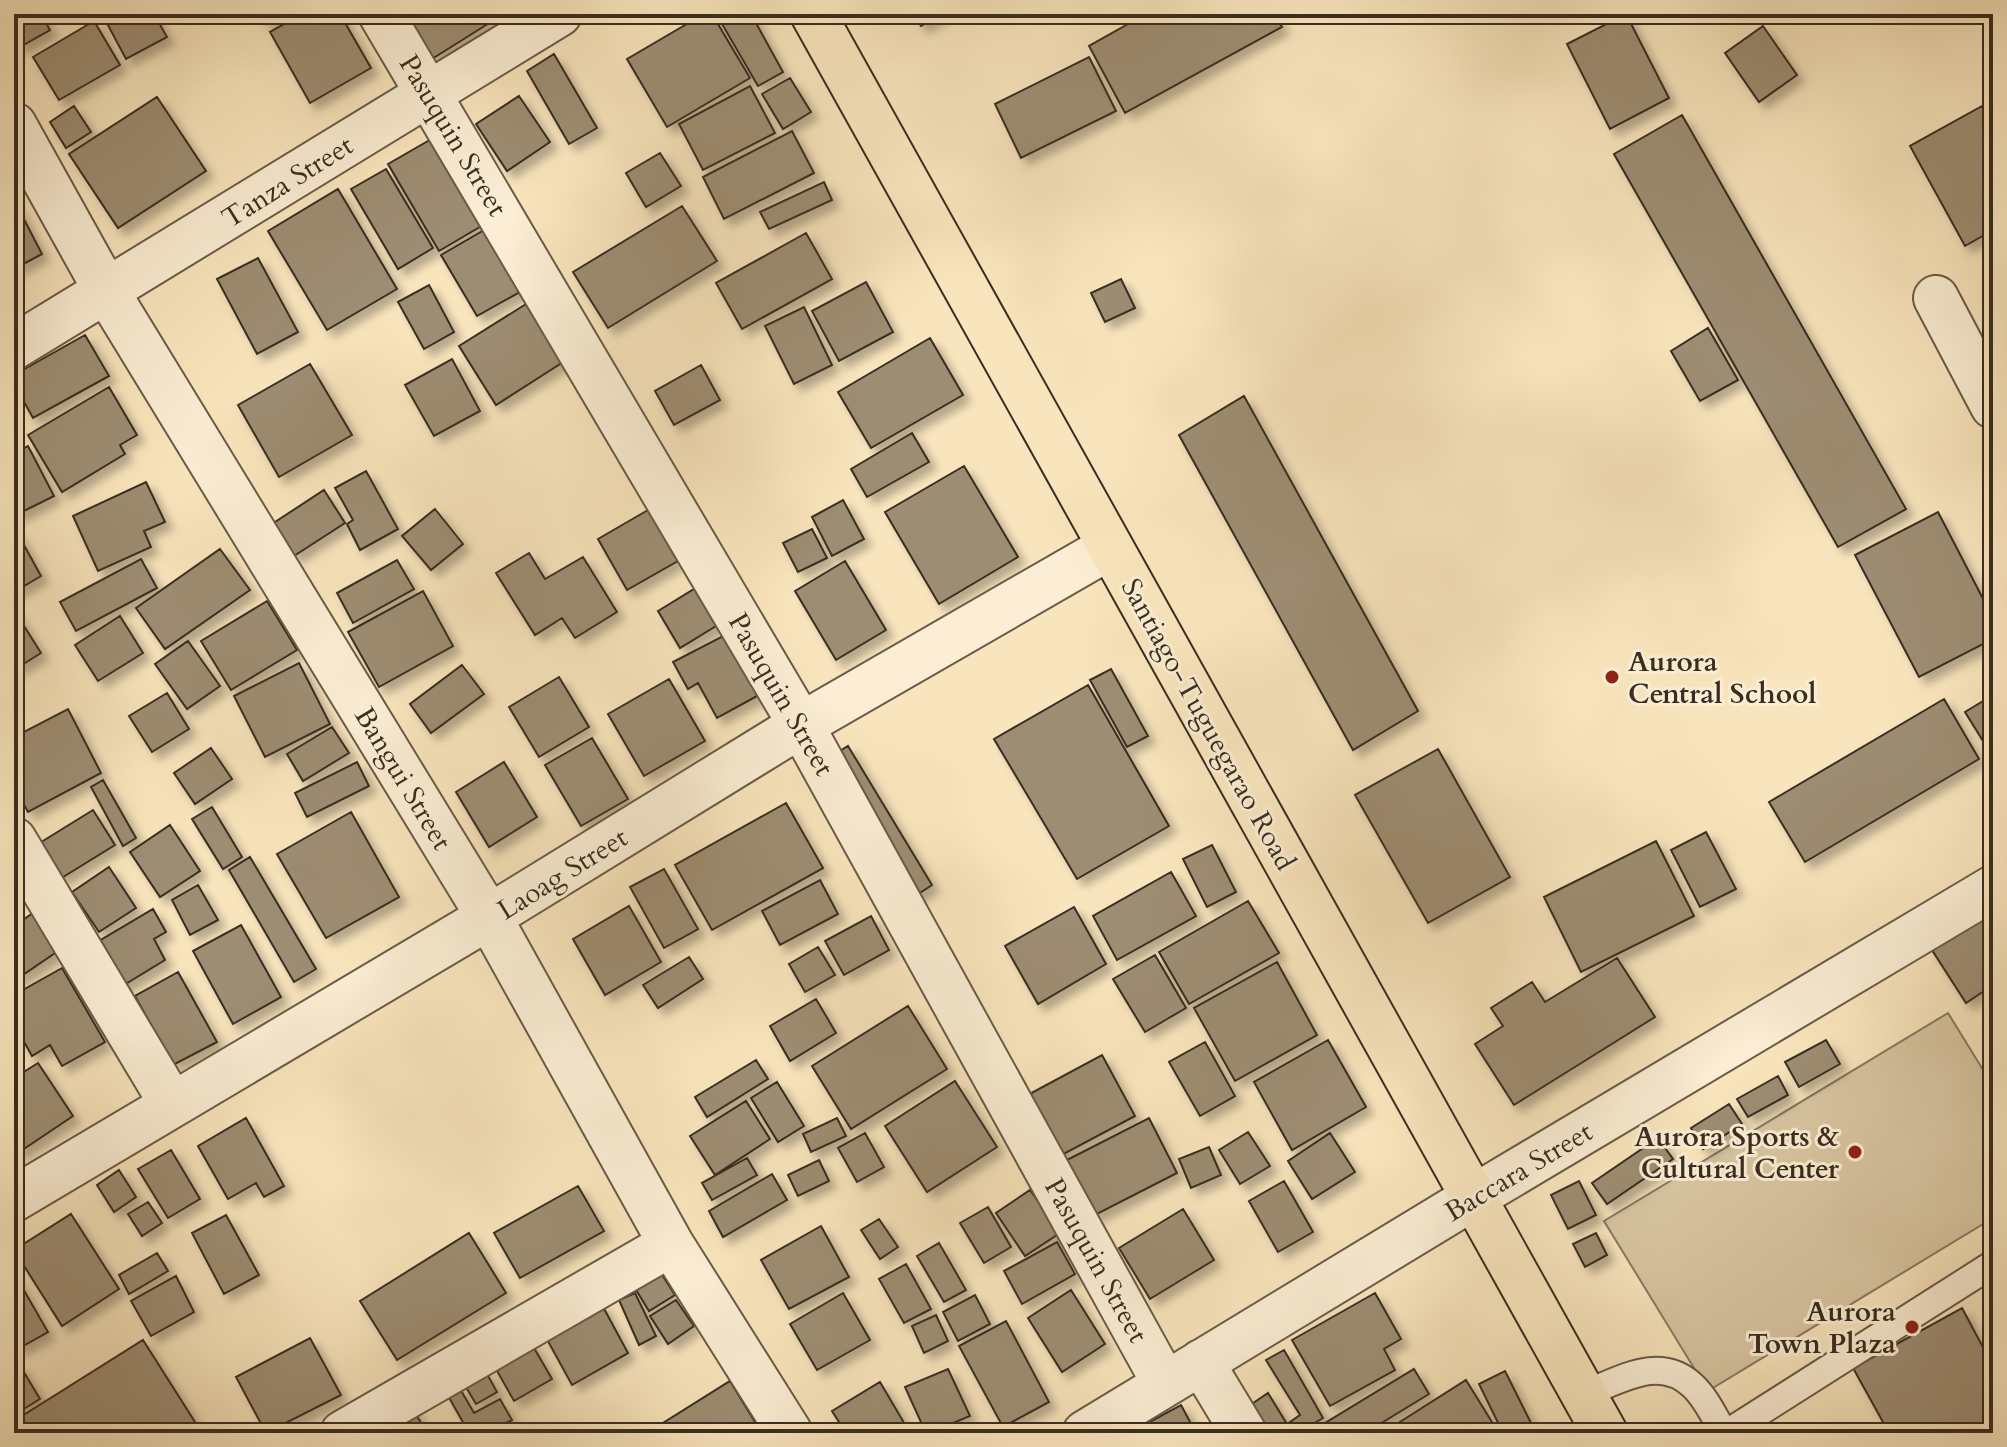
<svg xmlns="http://www.w3.org/2000/svg" width="2007" height="1447" font-family="Cardo,serif">
	<defs>
		<filter id="shadow"><feDropShadow dx="7" dy="7" stdDeviation="4" flood-color="#0004"/></filter>
	</defs>
	<rect width="100%" height="100%" fill="#f9e5bd"/>
	<filter id="stains"><feTurbulence type="fractalNoise" baseFrequency=".0025" numOctaves="4"/><feColorMatrix values="0 0 0 0 .2 0 0 0 0 .09 0 0 0 0 .02 0 0 0 .5 -.17"/></filter>
	<radialGradient id="worn" r=".72"><stop offset=".6" stop-color="#630" stop-opacity="0"/><stop offset="1" stop-color="#630" stop-opacity=".3"/></radialGradient>
	<path fill="#d8c6a2" stroke="#887a62" stroke-width="2" d="M1948,1013L1993,1086V1218L1708,1391L1604,1221Z"/>
	<path fill="#9d8d72" stroke="#392d21" stroke-width="2" filter="url(#shadow)" d="M14,14H41L50,30L20,47L14,36Z
		M102,14H154L167,37L126,59Z
		M261,14H284L266,24Z
		M302,14H340L371,68L310,103L270,32Z
		M403,14H490L494,20L432,59Z
		M704,14H712L750,78L667,127L627,59Z
		M740,14H751L783,72L758,86L722,24Z
		M914,14H943L921,26Z
		M1146,14H1274L1282,27L1125,113L1089,46Z
		M1626,14L1669,98L1610,129L1567,44Z
		M94,21L120,65L59,100L33,57Z
		M1763,26L1797,75L1759,102L1725,53Z
		M554,54L597,128L569,144L527,71Z
		M1089,57L1116,111L1021,158L995,104Z
		M790,78L811,112L783,129L762,94Z
		M750,86L775,133L703,170L679,124Z
		M519,96L550,142L507,171L476,124Z
		M157,97L206,171L118,228L69,154Z
		M74,106L91,132L66,148L50,122Z
		M1982,106L1993,125V230L1965,246L1910,146Z
		M1682,115L1906,509L1838,547L1614,154Z
		M792,131L814,173L724,219L703,177Z
		M440,134L490,221L439,251L388,164Z
		M660,153L681,186L646,207L626,173Z
		M386,169L433,248L398,269L351,189Z
		M824,182L832,200L769,229L760,212Z
		M338,189L397,289L327,330L268,231Z
		M14,200L42,254L14,269Z
		M682,206L717,261L608,328L573,272Z
		M491,226L527,288L477,316L441,255Z
		M806,233L832,279L742,329L716,283Z
		M258,258L298,332L257,354L217,279Z
		M1121,279L1135,308L1105,322L1091,293Z
		M866,282L893,332L839,361L812,311Z
		M429,285L454,332L424,349L398,302Z
		M534,299L571,357L496,405L459,346Z
		M804,307L832,365L794,384L765,326Z
		M1708,328L1738,380L1700,401L1671,351Z
		M85,335L109,376L33,418L14,384V375Z
		M930,338L963,395L871,448L838,392Z
		M452,359L480,411L434,436L405,385Z
		M310,364L352,435L279,477L238,405Z
		M701,365L720,400L674,425L655,391Z
		M109,387L137,435L120,445L125,454L62,492L28,435Z
		M1244,396L1418,711L1353,750L1179,435Z
		M912,433L929,462L867,497L851,469Z
		M28,446L54,496L14,516V453Z
		M964,466L1018,557L939,604L885,512Z
		M366,471L398,529L360,550L347,524L353,520L335,488Z
		M146,482L165,522L144,531L151,547L98,571L73,516Z
		M324,490L345,523L294,556L272,524Z
		M843,500L864,539L832,556L812,517Z
		M435,509L463,544L431,570L402,536Z
		M648,510L678,561L627,590L598,539Z
		M1938,512L1993,618V639L1919,677L1855,555Z
		M14,527L41,576L14,592Z
		M812,529L827,558L798,572L783,543Z
		M220,549L250,590L165,649L136,608Z
		M529,553L545,579L583,557L617,612L575,638L562,618L535,635L496,573Z
		M141,559L157,588L76,631L60,602Z
		M397,560L414,589L353,623L337,593Z
		M845,561L886,630L836,660L795,591Z
		M699,586L721,623L680,648L658,611Z
		M423,591L453,646L379,687L348,632Z
		M267,601L297,650L231,690L201,641Z
		M14,610L41,653L14,670Z
		M120,616L143,653L98,681L75,645Z
		M727,634L759,695L717,718L698,683L688,689L673,662Z
		M188,641L220,686L187,709L155,664Z
		M299,663L330,724L265,757L234,696Z
		M462,665L484,694L431,733L410,704Z
		M1111,669L1148,736L1127,747L1090,680Z
		M559,677L589,727L539,757L509,707Z
		M669,679L705,741L644,776L608,714Z
		M1088,685L1169,826L1077,879L994,739Z
		M167,693L189,729L152,752L129,716Z
		M1993,695V757L1965,712Z
		M1944,699L1979,759L1805,862L1769,802Z
		M68,709L101,773L28,812L14,786V737Z
		M332,727L349,753L303,781L287,754Z
		M592,738L628,799L581,826L545,765Z
		M848,746L932,885L909,900L824,761Z
		M211,748L232,779L195,804L174,773Z
		M1438,749L1510,877L1428,923L1355,795Z
		M357,762L369,786L307,817L295,793Z
		M504,762L537,817L489,847L456,792Z
		M103,780L136,838L123,846L91,787Z
		M786,803L823,868L712,930L675,865Z
		M212,807L242,857L223,869L192,819Z
		M93,810L115,845L60,879L38,844Z
		M351,812L399,897L326,938L277,854Z
		M170,825L200,871L160,897L130,852Z
		M1706,832L1736,889L1700,907L1671,850Z
		M1656,841L1694,916L1581,972L1544,897Z
		M1212,845L1236,892L1207,907L1183,859Z
		M250,857L316,969L294,982L229,870Z
		M109,867L136,908L99,932L72,892Z
		M664,869L698,929L664,948L630,887Z
		M1171,872L1196,916L1117,960L1093,916Z
		M820,880L838,914L780,945L762,911Z
		M198,885L218,920L190,935L172,900Z
		M1248,901L1279,953L1189,1004L1159,952Z
		M629,906L661,962L605,995L573,939Z
		M1074,907L1106,964L1038,1004L1005,946Z
		M1993,907V985L1966,1003L1930,947Z
		M153,909L166,932L154,939L165,960L111,993L99,941Z
		M33,913L58,951L14,981V926Z
		M871,916L889,950L844,975L825,941Z
		M241,925L281,997L233,1024L193,951Z
		M818,947L835,975L805,992L789,964Z
		M1155,955L1186,1008L1145,1032L1113,979Z
		M689,957L703,979L658,1008L643,985Z
		M1617,958L1655,1017L1514,1105L1475,1044L1503,1026L1491,1008L1532,982L1545,1002Z
		M1277,962L1317,1035L1235,1081L1194,1008Z
		M62,968L105,1042L62,1066L50,1045L32,1056L14,1024V995Z
		M178,972L217,1042L173,1065L135,996Z
		M816,999L836,1033L790,1061L770,1026Z
		M908,1006L947,1069L851,1129L812,1066Z
		M1328,1040L1366,1107L1292,1150L1254,1082Z
		M1826,1040L1840,1064L1799,1087L1785,1062Z
		M1205,1042L1235,1096L1200,1116L1169,1062Z
		M1102,1055L1135,1116L1058,1157L1024,1097Z
		M756,1060L768,1079L707,1117L695,1097Z
		M38,1063L73,1116L15,1155L14,1078Z
		M1778,1076L1788,1095L1748,1117L1737,1099Z
		M955,1081L997,1147L927,1192L885,1126Z
		M777,1082L804,1126L778,1142L751,1098Z
		M746,1101L770,1139L715,1175L690,1136Z
		M1729,1104L1742,1124L1703,1149L1691,1128Z
		M246,1118L284,1186L264,1197L256,1183L228,1199L198,1146Z
		M837,1118L846,1136L811,1152L803,1134Z
		M1149,1118L1177,1173L1093,1216L1065,1161Z
		M1248,1132L1270,1166L1240,1184L1219,1150Z
		M865,1133L884,1167L857,1182L838,1148Z
		M1330,1133L1355,1172L1312,1199L1288,1161Z
		M1658,1138L1673,1159L1607,1204L1592,1183Z
		M1209,1147L1221,1175L1191,1188L1179,1159Z
		M171,1150L200,1199L168,1218L138,1169Z
		M747,1158L757,1175L712,1200L702,1183Z
		M819,1160L829,1181L798,1196L788,1175Z
		M119,1170L136,1197L114,1212L97,1185Z
		M772,1174L787,1200L723,1237L709,1211Z
		M1284,1181L1313,1232L1278,1252L1249,1201Z
		M1579,1181L1596,1215L1568,1229L1551,1195Z
		M578,1186L604,1231L520,1278L494,1233Z
		M1030,1190L1060,1233L1025,1256L996,1213Z
		M148,1202L162,1223L142,1236L128,1214Z
		M988,1207L1011,1247L984,1263L960,1223Z
		M1183,1209L1214,1260L1150,1299L1119,1248Z
		M71,1214L119,1289L62,1326L14,1250Z
		M226,1215L259,1275L224,1294L192,1233Z
		M879,1219L898,1247L880,1259L861,1230Z
		M821,1226L849,1277L789,1309L761,1260Z
		M469,1233L506,1293L397,1360L360,1301Z
		M1596,1233L1607,1255L1585,1267L1573,1244Z
		M1057,1242L1075,1274L1022,1304L1004,1271Z
		M939,1243L966,1290L944,1302L917,1256Z
		M157,1253L168,1271L129,1294L119,1275Z
		M906,1264L931,1309L904,1323L879,1279Z
		M659,1270L675,1295L649,1311L633,1285Z
		M14,1273L48,1332L16,1350L14,1347Z
		M176,1276L194,1312L151,1336L131,1301Z
		M1071,1290L1105,1344L1062,1372L1028,1318Z
		M635,1293L656,1336L639,1345L619,1300Z
		M843,1293L870,1340L817,1370L790,1324Z
		M1375,1293L1401,1339L1384,1349L1395,1370L1330,1406L1292,1340Z
		M975,1295L990,1324L958,1341L943,1312Z
		M676,1300L694,1326L668,1344L650,1316Z
		M601,1303L628,1353L572,1385L544,1334Z
		M1962,1308L1993,1366V1433H1889L1853,1368Z
		M936,1315L948,1341L924,1353L912,1326Z
		M1993,1317V1335L1985,1321Z
		M1006,1321L1049,1402L1003,1427L959,1346Z
		M310,1338L341,1395L266,1433L236,1377Z
		M143,1340L202,1433H14V1421Z
		M530,1341L552,1379L514,1401L492,1362Z
		M1284,1350L1323,1418L1298,1433H1257L1243,1410L1268,1393L1287,1424L1300,1415L1266,1360Z
		M19,1364L40,1399L14,1415V1367Z
		M948,1369L970,1416L948,1425L951,1433H926L905,1387Z
		M1414,1369L1429,1394L1365,1433H1313L1312,1431Z
		M1505,1371L1531,1423L1510,1433H1503L1479,1384Z
		M486,1372L497,1392L476,1404L464,1384Z
		M1466,1380L1495,1427L1486,1433H1396L1392,1427Z
		M730,1381L758,1427L747,1433H647Z
		M880,1382L910,1433H846L832,1411Z
		M459,1387L474,1413L500,1399L512,1420L486,1433H469L447,1394Z
		M1181,1405L1196,1433H1129Z
		M411,1406L427,1433H367Z"/>
	<g fill="none" stroke-linecap="round" stroke-linejoin="round">
		<g stroke="#695b48" stroke-width="30">
			<path id="service" d="M1584,1394C1621,1380 1660,1354 1693,1386C1706,1398 1715,1418 1724,1433
				M1727,1433L1993,1264"/>
		</g>
		<g stroke="#695b48" stroke-width="48">
			<path id="minor" d="M381,14L801,725L1165,1384
				M14,125L107,292L489,917L671,1244L790,1433
				M1936,298L1993,406
				M14,347L559,14
				M14,840L172,1104
				M14,1199L489,917L801,725L1110,547
				M1201,1362L1244,1433
				M343,1433L671,1244
				M1085,1433L1474,1197L1993,888"/>
		</g>
		<g stroke="#392d21" stroke-width="48">
			<path id="trunk" d="M813,14L1605,1433"/>
		</g>
		<use href="#service" stroke="#fbeed4" stroke-width="26"/>
		<use href="#minor" stroke="#fbeed4" stroke-width="44"/>
		<use href="#trunk" stroke="#f9e5bd" stroke-width="44"/>
	</g>
	<g fill="#8f2418" stroke="#fbeed4" stroke-width="3">
		<circle cx="1612" cy="677" r="8"/>
		<circle cx="1855" cy="1152" r="8"/>
		<circle cx="1912" cy="1327" r="8"/>
	</g>
	<g text-anchor="middle" stroke-width="6" stroke-linejoin="round" paint-order="stroke">
		<g font-size="28" fill="#392d21" stroke="#fbeed4">
			<text transform="translate(454 135) rotate(59)" y="10">Pasuquin Street</text>
			<text transform="translate(287 181) rotate(-32)" y="10">Tanza Street</text>
			<text transform="translate(782 694) rotate(60)" y="10">Pasuquin Street</text>
			<text transform="translate(1209 724) rotate(61)" y="10">Santiago-Tuguegarao Road</text>
			<text transform="translate(404 778) rotate(59)" y="10">Bangui Street</text>
			<text transform="translate(562 873) rotate(-32)" y="10">Laoag Street</text>
			<text transform="translate(1518 1171) rotate(-31)" y="10">Baccara Street</text>
			<text transform="translate(1097 1260) rotate(61)" y="10">Pasuquin Street</text>
		</g>
		<g font-size="28" font-weight="bold" fill="#392d21" stroke="#fbeed4" text-anchor="end">
			<text x="1628" y="671" text-anchor="start">Aurora<tspan x="1628" dy="32">Central School</tspan></text>
			<text x="1839" y="1146">Aurora Sports &amp;<tspan x="1839" dy="32">Cultural Center</tspan></text>
			<text x="1896" y="1321">Aurora<tspan x="1896" dy="32">Town Plaza</tspan></text>
		</g>
	</g>
	<rect width="2007" height="1447" fill="none" stroke="#f9e5bd" stroke-width="48"/>
	<rect x="16" y="16" width="1975" height="1415" fill="none" stroke="#392d21" stroke-width="4"/>
	<rect x="24" y="24" width="1959" height="1399" fill="none" stroke="#392d21" stroke-width="2"/>
	<rect width="100%" height="100%" filter="url(#stains)"/>
	<rect width="100%" height="100%" fill="url(#worn)"/>
</svg>
